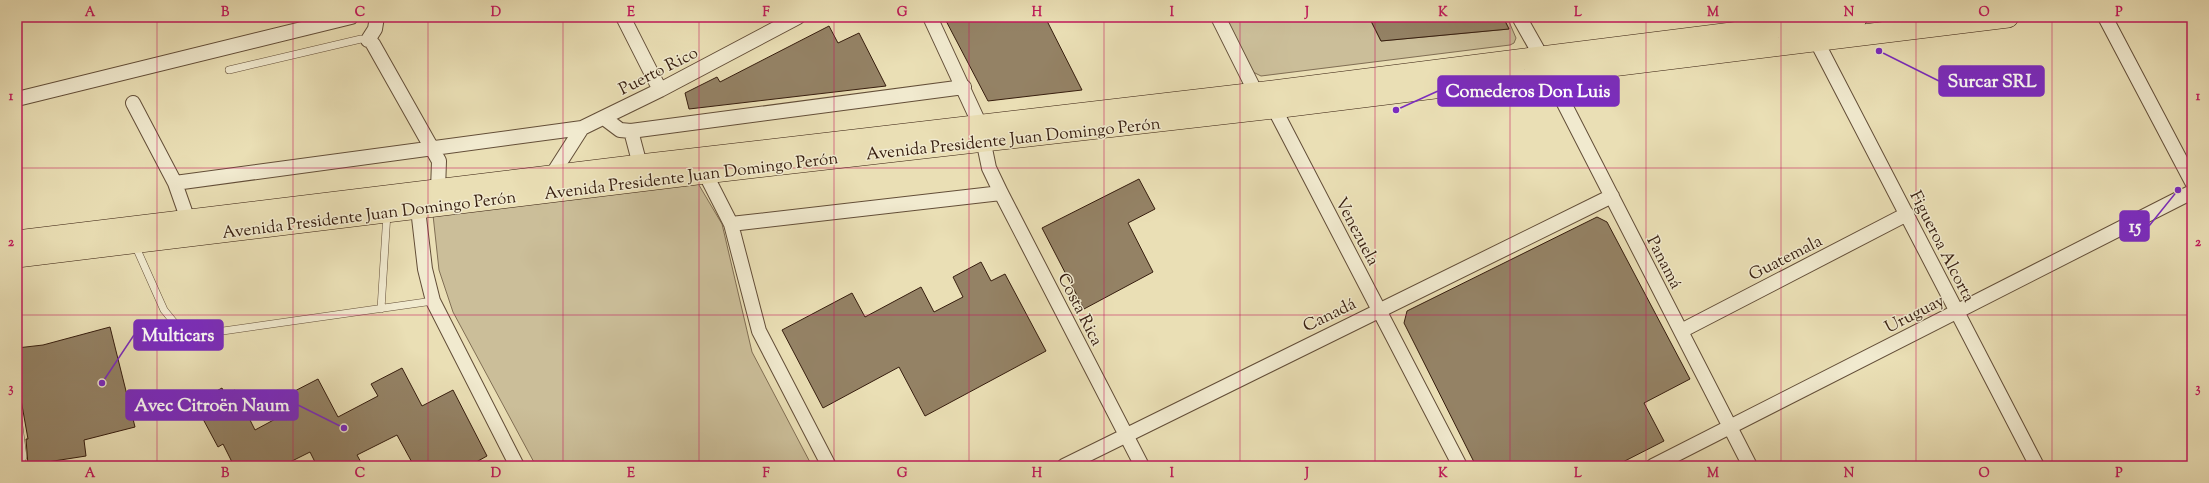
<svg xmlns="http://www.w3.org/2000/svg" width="2209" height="483" font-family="'Sorts Mill Goudy',serif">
	<rect width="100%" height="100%" fill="#eadfb5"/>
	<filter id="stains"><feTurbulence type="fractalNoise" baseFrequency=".005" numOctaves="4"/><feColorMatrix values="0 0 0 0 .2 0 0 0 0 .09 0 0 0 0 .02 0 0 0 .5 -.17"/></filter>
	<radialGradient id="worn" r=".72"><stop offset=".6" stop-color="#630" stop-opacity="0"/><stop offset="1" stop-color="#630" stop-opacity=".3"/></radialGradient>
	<path fill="#cbbe99" stroke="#806e54" d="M1224,17H1369L1381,41L1509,29L1503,17H1507L1516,38L1514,43L1510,45L1261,76L1251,71Z
		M696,180L722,224L752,352L812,466H536L453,312L439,270L433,215Z"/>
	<path fill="#948265" stroke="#361d0e" d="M944,17H1045L1082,90L988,101Z
		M1369,17H1503L1509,29L1381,41Z
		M829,26L838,43L859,33L886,86L689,109L685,93L717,77L720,82Z
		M1139,179L1155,209L1128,223L1153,272L1084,309L1042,228Z
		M1597,217L1607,222L1690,379L1644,403L1664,441L1615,466H1476L1404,323L1407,311Z
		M981,262L991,281L1005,274L1046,351L925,416L899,367L823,408L782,330L852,293L865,317L921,287L934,312L963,297L953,277Z
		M110,327L135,427L84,440L86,456L28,465L26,439H28L17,377V348L43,345Z
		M402,368L422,406L453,390L487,456L469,466H414L397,435L357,455L363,466H317L310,452L282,466H234L223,444L218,447L203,419L208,417L203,406L214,400L211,394L222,388L225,395L235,390L255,430L294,409L287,395L318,379L338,417L378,396L371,384Z"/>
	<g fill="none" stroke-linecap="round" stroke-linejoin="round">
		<g stroke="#634e38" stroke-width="8">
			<path id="service" d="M229,70L361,39L370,42
				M135,245L164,310L182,332L195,335L433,301
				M381,309L387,213
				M17,410L23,457L19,466"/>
		</g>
		<g stroke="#634e38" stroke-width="16">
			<path id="minor" d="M623,17L660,90
				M930,17L980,125L989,168L1001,193L1142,466
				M1218,17L1256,93L1274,108L1460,466
				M1519,17L1541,56
				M2105,17L2192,182
				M368,40L375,29L377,17
				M1817,42L2037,466
				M373,44L439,161L438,190
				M1549,74L1750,466
				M17,99L351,17
				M133,103L175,183L188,220
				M604,118L620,130L631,131L964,87
				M631,131L640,165
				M705,173L731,224L759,331L829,466
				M552,175L582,128L660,90L798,17
				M175,183L582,128
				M418,209L425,269L433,301L517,466
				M731,224L1001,193
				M1681,331L1907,214
				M1064,466L1612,196
				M1653,466L2192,192"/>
		</g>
		<g stroke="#361d0e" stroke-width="22">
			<path id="primary" d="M17,241L640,165L1256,93L1857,17
				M17,257L705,173L1274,108L2008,17"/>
		</g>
		<use href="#service" stroke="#f1eacf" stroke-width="7"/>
		<use href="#minor" stroke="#f1eacf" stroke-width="14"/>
		<use href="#primary" stroke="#eadfb5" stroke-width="21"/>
	</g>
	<path fill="none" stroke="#c2185b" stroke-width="1" stroke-opacity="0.55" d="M157,17V466M293,17V466M428,17V466M563,17V466M699,17V466M834,17V466M969,17V466M1104,17V466M1240,17V466M1375,17V466M1510,17V466M1646,17V466M1781,17V466M1916,17V466M2052,17V466M17,168H2192M17,315H2192"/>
	<g text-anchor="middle" stroke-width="3" stroke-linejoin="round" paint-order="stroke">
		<g font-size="17" fill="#361d0e" stroke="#f1eacf">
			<text transform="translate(658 70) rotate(-27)" y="6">Puerto Rico</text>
			<text transform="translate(1013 138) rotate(-6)" y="6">Avenida Presidente Juan Domingo Perón</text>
			<text transform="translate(691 175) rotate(-7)" y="6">Avenida Presidente Juan Domingo Perón</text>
			<text transform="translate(369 214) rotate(-7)" y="6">Avenida Presidente Juan Domingo Perón</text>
			<text transform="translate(1358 231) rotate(62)" y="6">Venezuela</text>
			<text transform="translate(1943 246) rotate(63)" y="6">Figueroa Alcorta</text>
			<text transform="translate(1785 257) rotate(-27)" y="6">Guatemala</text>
			<text transform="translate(1665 262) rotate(63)" y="6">Panamá</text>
			<text transform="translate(1081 309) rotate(63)" y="6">Costa Rica</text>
			<text transform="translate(1914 313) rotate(-27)" y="6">Uruguay</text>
			<text transform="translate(1329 314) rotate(-26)" y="6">Canadá</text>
		</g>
	</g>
	<path fill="none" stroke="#7b2cbf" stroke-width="1.5" d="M1879 51L1939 81M1396 110L1438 91M2178 190L2149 226M102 383L134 335M344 428L298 405"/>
	<g fill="#7b2cbf" stroke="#f1eacf" stroke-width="1.5">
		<circle cx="1879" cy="51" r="4"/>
		<circle cx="1396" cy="110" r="4"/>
		<circle cx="2178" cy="190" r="4"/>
		<circle cx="102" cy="383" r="4"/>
		<circle cx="344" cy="428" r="4"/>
	</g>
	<g fill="#7b2cbf" stroke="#7b2cbf" stroke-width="1.5">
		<rect x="1939" y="66" width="105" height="30" rx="4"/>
		<rect x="1438" y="76" width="181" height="30" rx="4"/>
		<rect x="2120" y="211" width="29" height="30" rx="4"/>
		<rect x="134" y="320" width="89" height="30" rx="4"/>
		<rect x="126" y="390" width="172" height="30" rx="4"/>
	</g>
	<g font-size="18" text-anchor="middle" font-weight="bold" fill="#fff">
		<text x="1992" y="87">Surcar SRL</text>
		<text x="1528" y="97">Comederos Don Luis</text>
		<text x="2135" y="232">15</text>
		<text x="178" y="341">Multicars</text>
		<text x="212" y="411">Avec Citroën Naum</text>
	</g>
	<rect width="2209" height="483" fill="none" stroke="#eadfb5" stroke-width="44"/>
	<rect x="22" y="22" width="2165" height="439" fill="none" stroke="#c2185b" stroke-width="1.5"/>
	<g font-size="13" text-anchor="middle" font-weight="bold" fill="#c2185b">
		<text x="90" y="16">A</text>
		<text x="225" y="16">B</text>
		<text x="360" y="16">C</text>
		<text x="496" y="16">D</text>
		<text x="631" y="16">E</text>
		<text x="766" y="16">F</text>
		<text x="902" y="16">G</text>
		<text x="1037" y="16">H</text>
		<text x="1172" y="16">I</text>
		<text x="1307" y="16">J</text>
		<text x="1443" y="16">K</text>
		<text x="1578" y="16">L</text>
		<text x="1713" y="16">M</text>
		<text x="1849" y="16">N</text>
		<text x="1984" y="16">O</text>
		<text x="2119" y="16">P</text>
		<text x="11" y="100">1</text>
		<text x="2198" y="100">1</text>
		<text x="11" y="246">2</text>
		<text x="2198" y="246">2</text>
		<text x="11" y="392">3</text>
		<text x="2198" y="392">3</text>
		<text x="90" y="477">A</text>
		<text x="225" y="477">B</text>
		<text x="360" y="477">C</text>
		<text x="496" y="477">D</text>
		<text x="631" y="477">E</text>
		<text x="766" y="477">F</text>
		<text x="902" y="477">G</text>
		<text x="1037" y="477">H</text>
		<text x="1172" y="477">I</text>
		<text x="1307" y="477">J</text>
		<text x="1443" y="477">K</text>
		<text x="1578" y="477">L</text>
		<text x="1713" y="477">M</text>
		<text x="1849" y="477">N</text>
		<text x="1984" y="477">O</text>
		<text x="2119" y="477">P</text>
	</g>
	<rect width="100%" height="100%" filter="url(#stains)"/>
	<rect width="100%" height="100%" fill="url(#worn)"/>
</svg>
